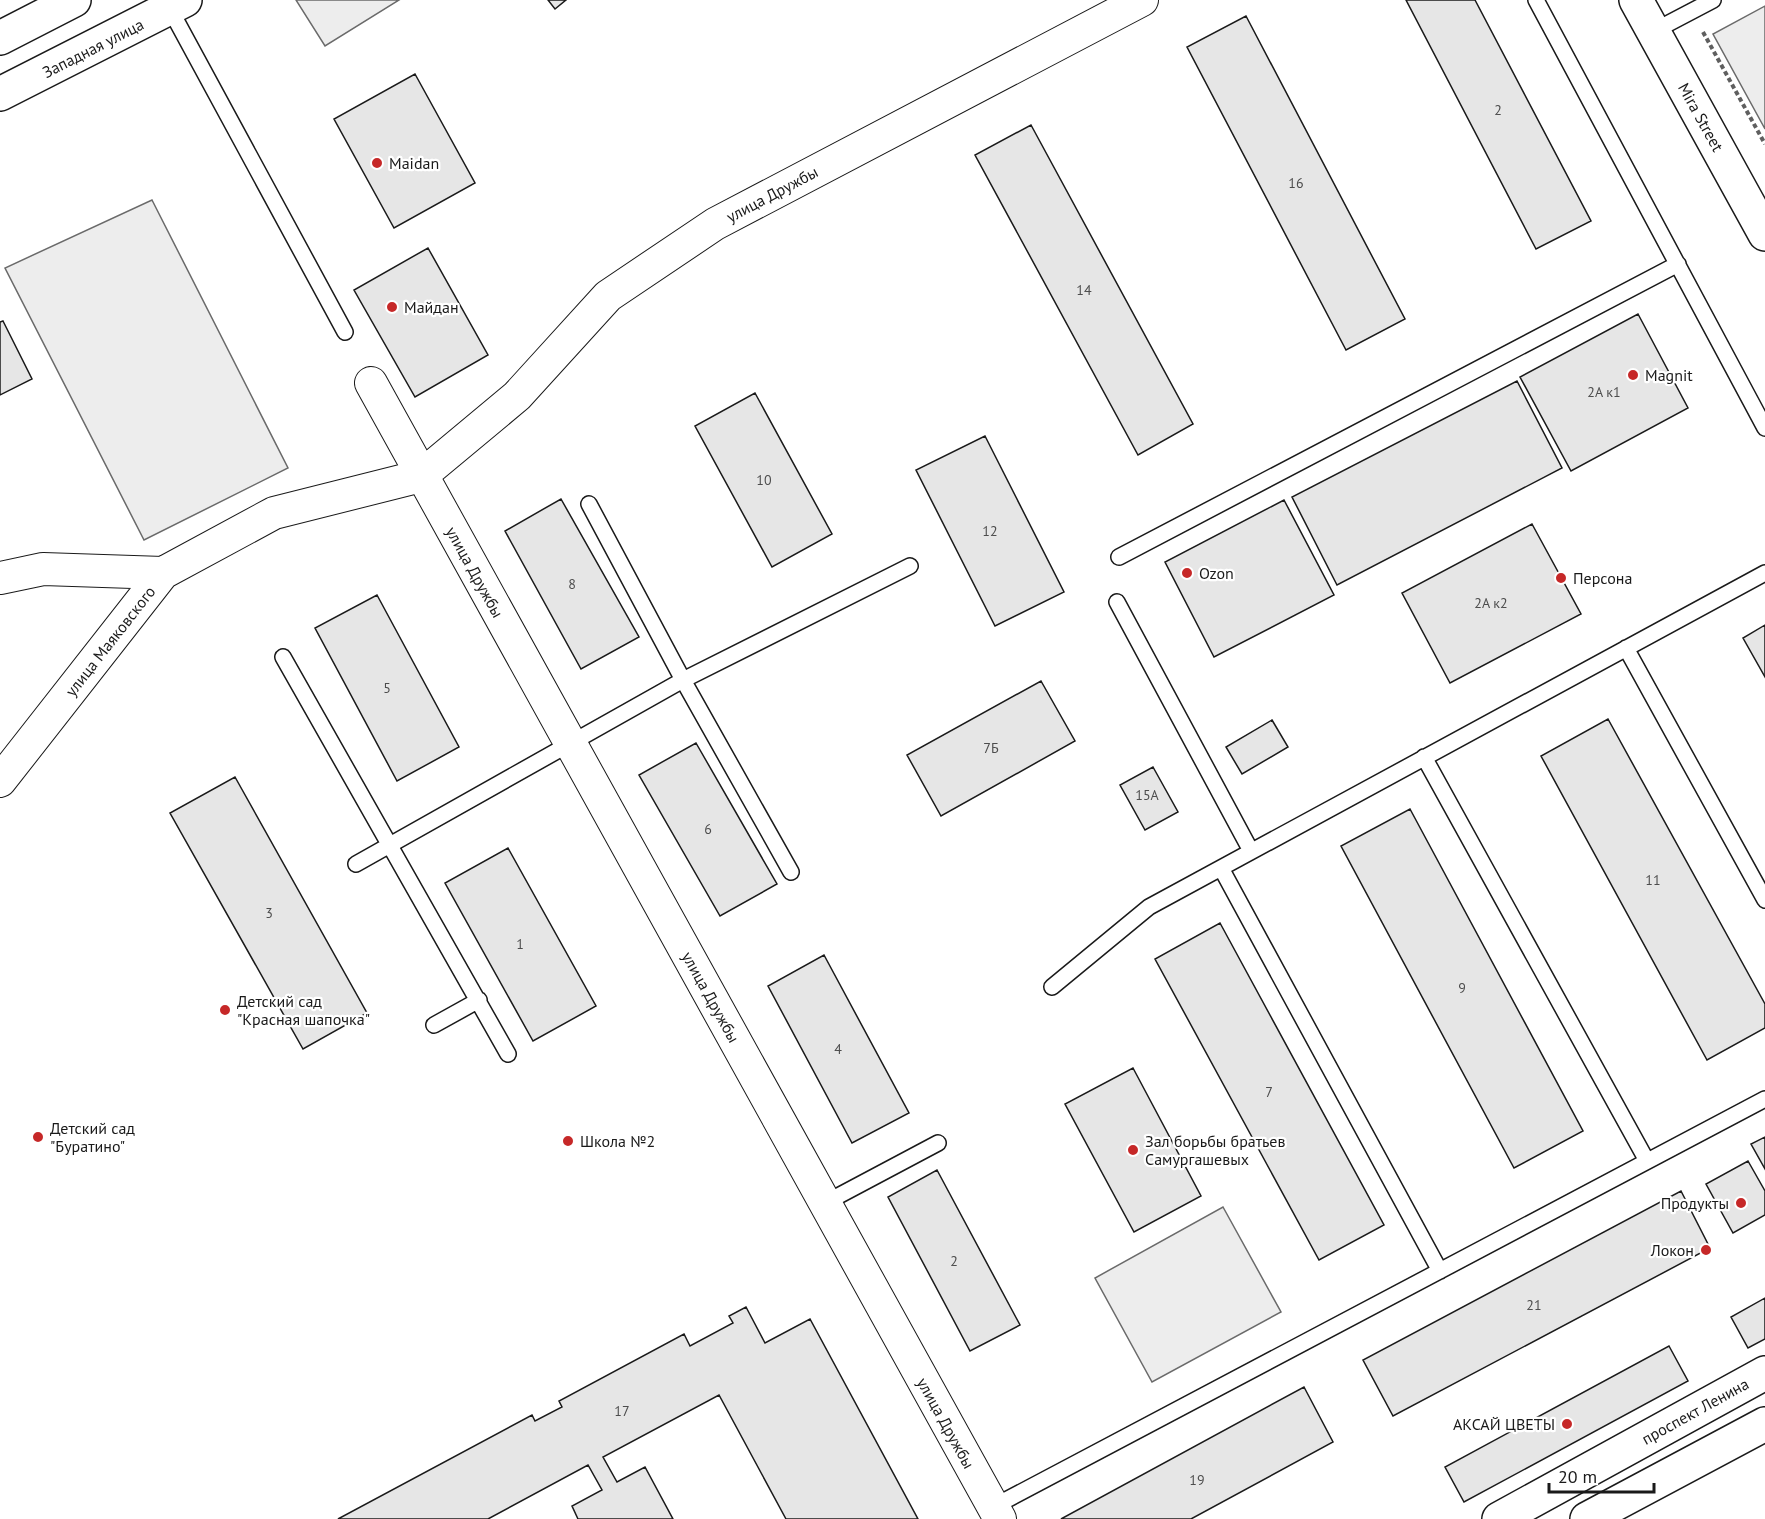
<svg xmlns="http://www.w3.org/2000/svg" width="1765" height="1519" font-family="'PT Sans',sans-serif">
	<rect width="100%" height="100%" fill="#fff"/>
	<path fill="#ededed" stroke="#6a6a6a" stroke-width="1.5" d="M296,0H399L325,46Z
		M1765,6V129L1713,34Z
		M152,200L288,468L144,540L5,268Z
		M1223,1207L1281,1312L1152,1382L1095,1278Z"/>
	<path fill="#e6e6e6" stroke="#1a1a1a" stroke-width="1.5" d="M548,0H566L555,9Z
		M1406,0H1475L1591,221L1536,249Z
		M1246,16L1405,319L1346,350L1187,47Z
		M415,74L475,183L394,228L334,119Z
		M1031,125L1193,424L1138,455L975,155Z
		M428,248L488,355L415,397L354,290Z
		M1638,314L1688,408L1571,471L1520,377Z
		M3,321L32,379L0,395V322Z
		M1517,381L1562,468L1337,585L1292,497Z
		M755,393L832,534L772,567L695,426Z
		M985,436L1064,592L995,626L916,470Z
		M561,499L639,637L581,669L505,531Z
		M1284,500L1334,595L1214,657L1165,562Z
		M1532,524L1581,614L1450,683L1402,593Z
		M377,595L459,747L397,781L315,628Z
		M1765,625V677L1743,638Z
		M1041,681L1075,741L941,816L907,755Z
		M1608,719L1765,1004V1028L1707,1060L1541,756Z
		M1272,720L1288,747L1242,774L1226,747Z
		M696,743L777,884L720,916L639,775Z
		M1153,767L1178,812L1145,830L1120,785Z
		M235,777L367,1013L303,1049L170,813Z
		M1410,809L1583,1131L1514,1168L1341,846Z
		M508,848L596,1006L533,1041L445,883Z
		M1220,923L1384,1225L1319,1260L1155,959Z
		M824,955L909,1113L852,1143L768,986Z
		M1133,1068L1201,1196L1134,1232L1065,1104Z
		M1765,1137V1169L1751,1144Z
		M1748,1161L1765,1191V1215L1733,1233L1706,1184Z
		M937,1170L1020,1325L970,1351L888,1197Z
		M1681,1191L1710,1248L1393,1416L1363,1360Z
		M1765,1298V1339L1748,1348L1731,1317Z
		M746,1307L765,1343L810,1319L918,1519H786L719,1395L603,1457L617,1482L645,1467L673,1519H578L572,1506L602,1490L588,1465L488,1519H338L532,1415L535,1421L562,1407L559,1401L684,1334L690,1346L733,1323L729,1316Z
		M1669,1346L1688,1381L1464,1502L1445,1467Z
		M1304,1387L1333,1442L1191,1519H1061Z"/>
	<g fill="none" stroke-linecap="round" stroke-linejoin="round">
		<g stroke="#1a1a1a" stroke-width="18">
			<path id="lane" d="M1536,0L1765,428
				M170,9L345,332
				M1654,31L1713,0
				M589,504L683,680L791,872
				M1119,557L1678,264
				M1117,602L1251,851
				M1626,648L1765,900
				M283,657L508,1054
				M1424,757L1647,1161
				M356,864L683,680L910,566
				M1221,868L1440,1271
				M1052,987L1149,907L1765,573
				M434,1025L479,1000
				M825,1203L938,1143
				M993,1507L1765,1099"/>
		</g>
		<g stroke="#1a1a1a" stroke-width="34">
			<path id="street" d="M371,383L1000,1519
				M0,578L43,569L163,573
				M0,781L163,573L274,513L421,476L517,396L608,296L715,224L1142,0"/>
		</g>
		<g stroke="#1a1a1a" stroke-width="36">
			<path id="secondary" d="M1636,0L1765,234
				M1499,1519L1765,1373
				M1587,1519L1765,1424"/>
		</g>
		<g stroke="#1a1a1a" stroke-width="36">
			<path id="primary" d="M0,38L74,0
				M0,94L185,0"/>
		</g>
		<path stroke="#5f5f5f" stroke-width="4" stroke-dasharray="4.5 3" stroke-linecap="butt" d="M1703,32L1765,144"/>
		<use href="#lane" stroke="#fff" stroke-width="15"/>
		<use href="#street" stroke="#fff" stroke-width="32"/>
		<use href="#secondary" stroke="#fff" stroke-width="33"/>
		<use href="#primary" stroke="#fff" stroke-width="33"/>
	</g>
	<g fill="#c62828" stroke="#fff" stroke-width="2">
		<circle cx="377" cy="163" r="6"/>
		<circle cx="392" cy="307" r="6"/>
		<circle cx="1633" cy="375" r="6"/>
		<circle cx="1187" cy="573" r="6"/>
		<circle cx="1561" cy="578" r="6"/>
		<circle cx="225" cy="1010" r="6"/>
		<circle cx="38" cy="1137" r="6"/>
		<circle cx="568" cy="1141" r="6"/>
		<circle cx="1133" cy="1150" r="6"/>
		<circle cx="1741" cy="1203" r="6"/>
		<circle cx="1706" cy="1250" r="6"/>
		<circle cx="1567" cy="1424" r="6"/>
	</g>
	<g text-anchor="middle" stroke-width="4.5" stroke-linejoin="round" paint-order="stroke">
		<g font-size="14" fill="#4d4d4d">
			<text x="1498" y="115">2</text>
			<text x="1296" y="188">16</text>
			<text x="1084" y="295">14</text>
			<text x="1604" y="397">2А к1</text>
			<text x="764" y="485">10</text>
			<text x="990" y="536">12</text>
			<text x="572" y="589">8</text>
			<text x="1491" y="608">2А к2</text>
			<text x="387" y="693">5</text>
			<text x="991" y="753">7Б</text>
			<text x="1147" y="800">15А</text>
			<text x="708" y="834">6</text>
			<text x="1653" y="885">11</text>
			<text x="269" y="918">3</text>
			<text x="520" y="949">1</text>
			<text x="1462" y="993">9</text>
			<text x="838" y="1054">4</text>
			<text x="1269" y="1097">7</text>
			<text x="954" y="1266">2</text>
			<text x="1534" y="1310">21</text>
			<text x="622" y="1416">17</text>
			<text x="1197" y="1485">19</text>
		</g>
		<g font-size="16" fill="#1a1a1a" stroke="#fff">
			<text transform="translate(93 48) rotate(-27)" y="6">Западная улица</text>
			<text transform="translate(1701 117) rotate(61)" y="6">Mira Street</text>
			<text transform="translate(772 194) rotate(-28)" y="6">улица Дружбы</text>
			<text transform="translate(475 572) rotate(61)" y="6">улица Дружбы</text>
			<text transform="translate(110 641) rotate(-52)" y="6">улица Маяковского</text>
			<text transform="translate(711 997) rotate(61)" y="6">улица Дружбы</text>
			<text transform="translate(1695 1411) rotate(-29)" y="6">проспект Ленина</text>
			<text transform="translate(946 1423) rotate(61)" y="6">улица Дружбы</text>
		</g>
		<g font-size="16" fill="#1a1a1a" stroke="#fff" text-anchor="start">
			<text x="389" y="169">Maidan</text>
			<text x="404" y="313">Майдан</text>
			<text x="1645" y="381">Magnit</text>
			<text x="1199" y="579">Ozon</text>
			<text x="1573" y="584">Персона</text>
			<text x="237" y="1007">Детский сад<tspan x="237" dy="18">"Красная шапочка"</tspan></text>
			<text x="50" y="1134">Детский сад<tspan x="50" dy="18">"Буратино"</tspan></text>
			<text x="580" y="1147">Школа №2</text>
			<text x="1145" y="1147">Зал борьбы братьев<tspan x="1145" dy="18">Самургашевых</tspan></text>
			<text x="1729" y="1209" text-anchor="end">Продукты</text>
			<text x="1694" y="1256" text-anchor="end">Локон</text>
			<text x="1555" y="1430" text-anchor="end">АКСАЙ ЦВЕТЫ</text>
		</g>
	</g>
	<path d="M1549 1483v9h105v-9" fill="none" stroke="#1a1a1a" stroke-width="3"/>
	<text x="1558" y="1483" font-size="18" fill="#1a1a1a" stroke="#ffffff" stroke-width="4.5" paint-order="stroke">20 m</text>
</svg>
